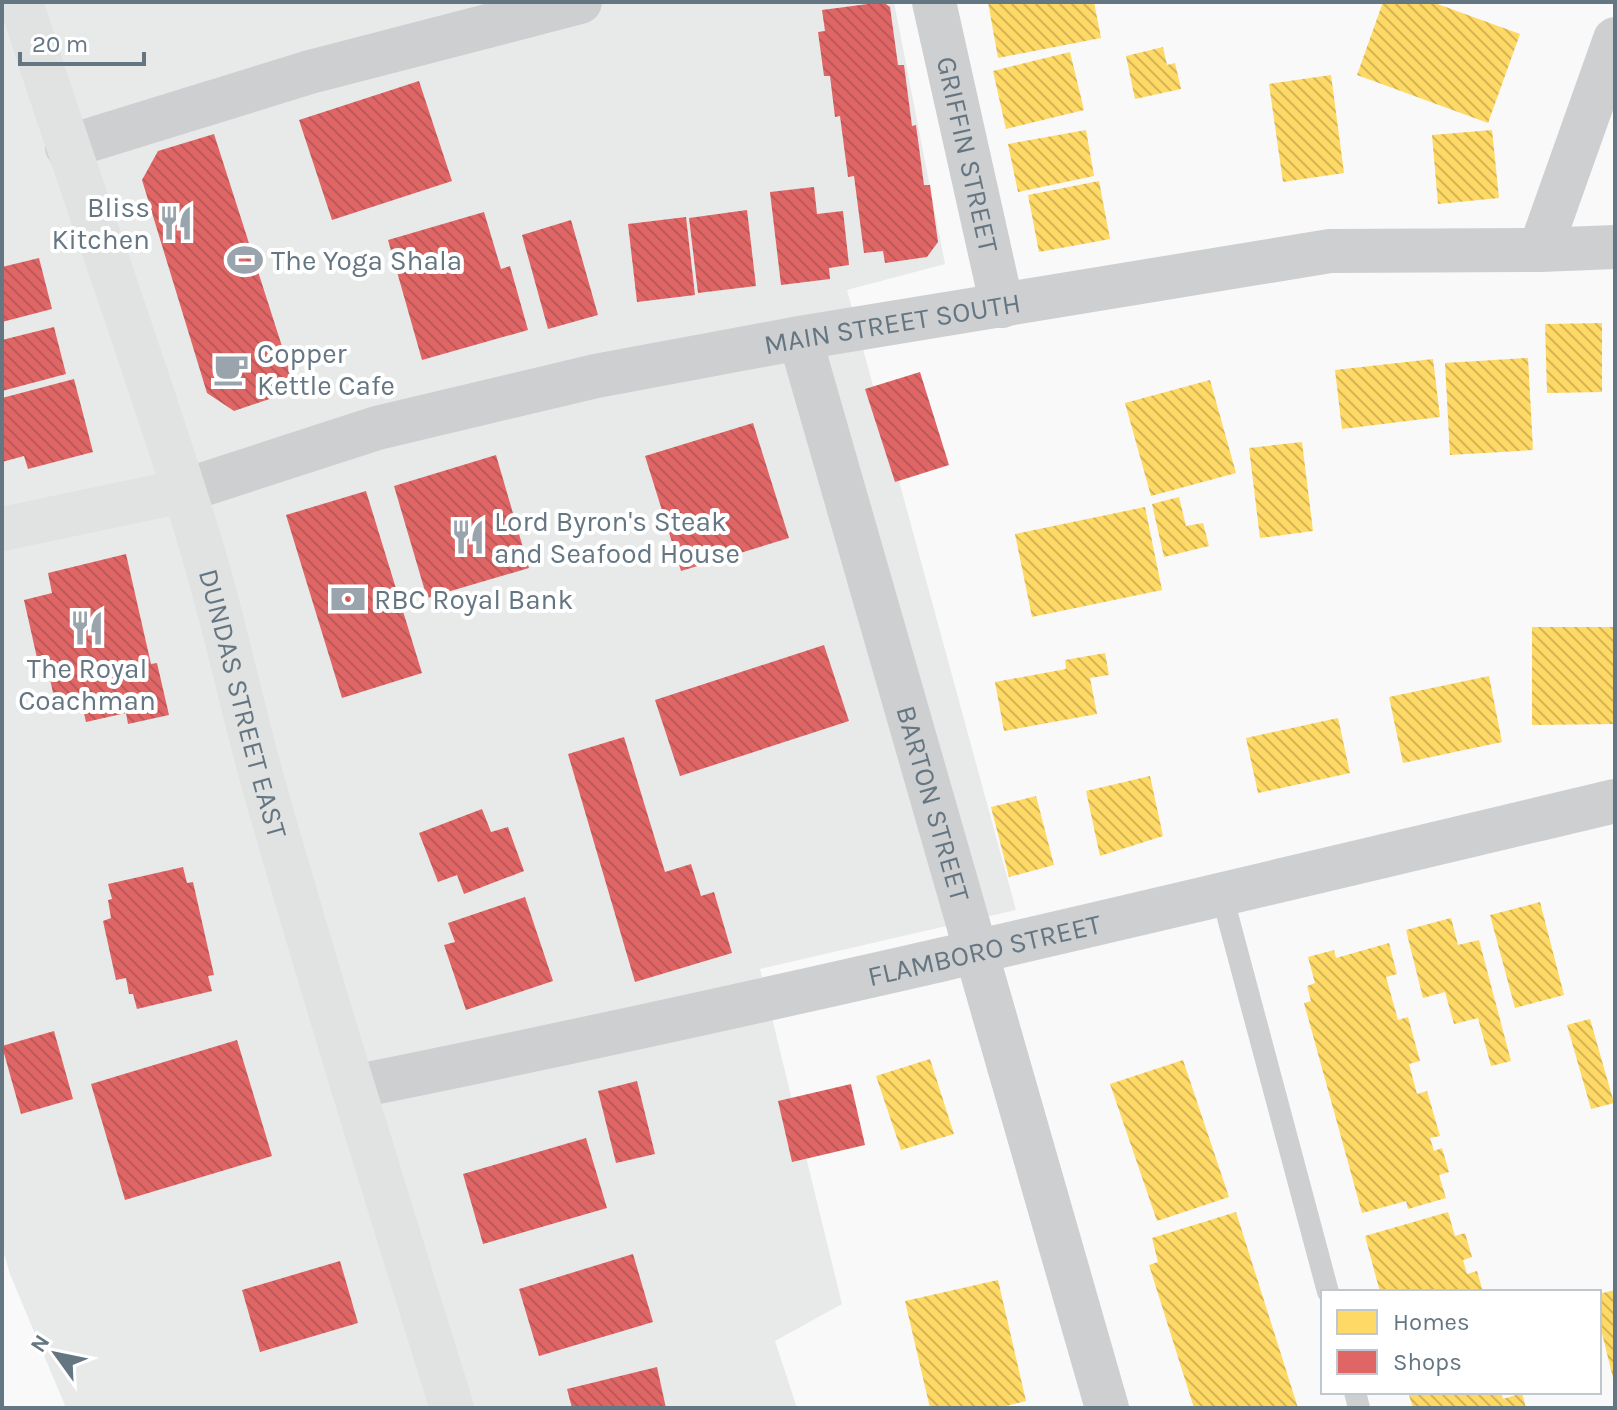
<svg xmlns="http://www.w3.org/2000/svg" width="1617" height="1410" font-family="Karla,sans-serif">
	<defs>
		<pattern id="homes-back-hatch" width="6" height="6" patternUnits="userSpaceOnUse" patternTransform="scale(2)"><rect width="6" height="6" fill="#ffd966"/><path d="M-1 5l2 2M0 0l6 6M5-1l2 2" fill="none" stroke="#d2b559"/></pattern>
		<pattern id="shops-back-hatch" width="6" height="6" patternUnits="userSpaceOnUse" patternTransform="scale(2)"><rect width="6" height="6" fill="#e06666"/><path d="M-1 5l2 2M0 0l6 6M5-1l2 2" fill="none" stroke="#b95959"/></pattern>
	</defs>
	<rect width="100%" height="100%" fill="#f9f9f9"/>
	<path fill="#e8e9e9" d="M2,2H894L945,264L847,290L1016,910L760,969L842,1304L775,1341L797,1408H66L10,1274L2,1247Z"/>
	<path fill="url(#homes-back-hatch)" d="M988,2H1094L1101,38L998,58Z
		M1383,2H1432L1520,34L1488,123L1357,75Z
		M1163,47L1167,65L1175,63L1181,89L1135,99L1126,56Z
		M1070,52L1084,110L1006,129L993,71Z
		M1331,75L1344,173L1283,182L1269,84Z
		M1086,130L1094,176L1018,192L1008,144Z
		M1492,130L1499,198L1438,204L1432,135Z
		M1099,181L1110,239L1039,252L1028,195Z
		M1602,323V392L1547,393L1545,324Z
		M1528,358L1533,450L1450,455L1445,363Z
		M1433,359L1440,417L1342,429L1335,370Z
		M1210,380L1236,473L1151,496L1125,403Z
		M1302,442L1313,531L1260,538L1249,448Z
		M1179,497L1186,526L1203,523L1209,546L1164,557L1152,504Z
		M1145,507L1162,590L1032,617L1015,534Z
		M1532,627H1615V724L1532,725Z
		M1105,653L1109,675L1090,678L1097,714L1004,731L995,682L1066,669L1065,660Z
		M1489,676L1502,742L1403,763L1389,697Z
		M1338,718L1350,773L1258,793L1246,738Z
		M1150,776L1163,836L1100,856L1086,791Z
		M1036,796L1054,865L1009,877L991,807Z
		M1540,902L1564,995L1515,1008L1490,915Z
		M1451,918L1458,945L1479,940L1511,1061L1491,1066L1478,1018L1454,1024L1445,992L1423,998L1406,930Z
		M1389,943L1397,974L1386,977L1398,1020L1408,1017L1420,1061L1409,1064L1417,1094L1427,1091L1440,1136L1430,1138L1434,1151L1442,1148L1449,1172L1439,1175L1446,1198L1408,1209L1406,1201L1362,1213L1304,1003L1311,1001L1307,986L1315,983L1308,957L1334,950L1336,958Z
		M1590,1019L1614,1103L1591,1109L1567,1025Z
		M930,1059L954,1134L901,1150L876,1076Z
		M1183,1060L1229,1197L1157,1221L1110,1084Z
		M1236,1212L1298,1408H1194L1149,1265L1158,1262L1152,1238Z
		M1448,1212L1455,1236L1465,1233L1472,1257L1463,1260L1467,1274L1477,1271L1483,1292H1380L1365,1236Z
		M998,1280L1026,1401L998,1408H930L905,1301Z
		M1615,1290V1382H1614L1599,1321V1294Z
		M1408,1392H1501L1503,1399L1522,1393L1526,1408H1413Z"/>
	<path fill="url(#shops-back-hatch)" d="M883,2L890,7L898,65H904L912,126L916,125L924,185H930L938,242L927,257L885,263L883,251L864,253L854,176L848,177L840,116L835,117L830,76H824L818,32L825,31L822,10Z
		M419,81L452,181L332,220L299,120Z
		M214,134L296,390L234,411L207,393L142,180L158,151Z
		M814,187L817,214L843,211L849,265L829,268L830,279L781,285L770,192Z
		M747,210L756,286L698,293L689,218Z
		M484,212L501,269L510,266L528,330L422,360L388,240Z
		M686,217L695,295L637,302L628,224Z
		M571,220L598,315L548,329L522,235Z
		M39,258L52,309L2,322V267Z
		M54,327L66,374L2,391V340Z
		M920,372L949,465L895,482L865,389Z
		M74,379L93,452L28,469L24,456L2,462V398Z
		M753,423L789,538L681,571L645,456Z
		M496,455L529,568L427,598L394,486Z
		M366,491L422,673L342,698L286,515Z
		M126,554L151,664L157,663L169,715L128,724L126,713L86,722L81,700L56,706L45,657L37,658L24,600L52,593L48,573Z
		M824,645L849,721L680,776L655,700Z
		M624,737L665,872L691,864L701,896L714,892L732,953L635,982L568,754Z
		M482,809L491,832L508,827L524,871L464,894L457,875L438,882L419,833Z
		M183,867L187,883L193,882L214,975L208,976L212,991L137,1009L133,994H129L126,978L116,980L103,921L111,918L108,900L112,899L108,884Z
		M525,897L553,981L466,1010L444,945L455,942L448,923Z
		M54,1031L73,1099L21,1114L2,1046Z
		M237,1040L272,1156L125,1200L91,1084Z
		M637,1081L655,1154L616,1163L598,1091Z
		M851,1084L865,1145L792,1162L778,1101Z
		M586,1138L607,1208L483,1244L463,1174Z
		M633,1254L653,1322L539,1356L519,1289Z
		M340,1261L358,1323L260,1352L242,1290Z
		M657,1367L666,1408H572L567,1389Z"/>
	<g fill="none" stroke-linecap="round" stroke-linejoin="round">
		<path stroke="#cecfd0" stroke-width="22" d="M1222,895L1328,1292
			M1355,1392L1359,1408"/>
		<g stroke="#cecfd0" stroke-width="44">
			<path id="s1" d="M934,2L1002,306"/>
			<path d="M67,147L310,72L580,2"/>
			<path d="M1540,250L1615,39"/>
			<path id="s2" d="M800,338L1107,1408"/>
			<path id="s3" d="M183,491L377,428L596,376L800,338L1330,251L1540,250L1615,247"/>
			<path id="s4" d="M353,1087C776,1002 1195,901 1615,801"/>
		</g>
		<path stroke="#e1e2e2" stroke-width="44" d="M2,529L183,491"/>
		<path stroke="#e1e2e2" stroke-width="44" id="s5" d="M21,2C78,183 145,361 200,542C226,627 243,714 268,800C326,1003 389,1205 452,1408"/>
	</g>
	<defs>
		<g id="restaurant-bare" transform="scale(2.76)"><path d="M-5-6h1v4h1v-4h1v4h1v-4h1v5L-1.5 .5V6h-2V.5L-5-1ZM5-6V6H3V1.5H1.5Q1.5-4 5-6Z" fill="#99a4ac" stroke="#fff" stroke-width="2.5" paint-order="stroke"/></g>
		<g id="stadium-bare" transform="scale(2.76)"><path d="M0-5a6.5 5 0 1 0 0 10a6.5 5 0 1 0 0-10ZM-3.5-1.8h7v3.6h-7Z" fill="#99a4ac" stroke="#fff" stroke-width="2.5" paint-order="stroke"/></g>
		<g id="cafe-bare" transform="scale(2.76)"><path d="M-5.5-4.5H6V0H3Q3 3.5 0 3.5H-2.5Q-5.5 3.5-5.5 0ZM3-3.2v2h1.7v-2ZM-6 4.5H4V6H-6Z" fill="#99a4ac" stroke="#fff" stroke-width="2.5" paint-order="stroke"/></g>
		<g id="bank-bare" transform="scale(2.76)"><path d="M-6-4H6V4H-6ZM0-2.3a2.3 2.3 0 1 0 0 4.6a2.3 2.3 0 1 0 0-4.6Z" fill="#99a4ac" stroke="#fff" stroke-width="2.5" paint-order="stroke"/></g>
	</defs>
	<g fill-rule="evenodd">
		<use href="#restaurant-bare" x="176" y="223"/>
		<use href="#stadium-bare" x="245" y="260"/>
		<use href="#cafe-bare" x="231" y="369"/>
		<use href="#restaurant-bare" x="468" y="537"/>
		<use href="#bank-bare" x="348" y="599"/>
		<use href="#restaurant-bare" x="87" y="628"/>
	</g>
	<g text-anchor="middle" stroke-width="8" stroke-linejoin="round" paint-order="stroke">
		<g font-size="28" fill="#657683" stroke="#fff">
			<text dy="10" stroke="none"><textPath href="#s1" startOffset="156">GRIFFIN STREET</textPath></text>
			<text dy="10" stroke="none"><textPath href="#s3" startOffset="730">MAIN STREET SOUTH</textPath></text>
			<text dy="10" stroke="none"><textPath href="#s5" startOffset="736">DUNDAS STREET EAST</textPath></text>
			<text dy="10" stroke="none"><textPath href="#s2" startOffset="484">BARTON STREET</textPath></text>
			<text dy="10" stroke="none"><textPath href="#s4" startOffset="646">FLAMBORO STREET</textPath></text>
		</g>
		<g font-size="28" fill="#657683" stroke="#fff" text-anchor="start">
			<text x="150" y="217" text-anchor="end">Bliss<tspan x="150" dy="32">Kitchen</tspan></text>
			<text x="271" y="270">The Yoga Shala</text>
			<text x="257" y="363">Copper<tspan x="257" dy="32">Kettle Cafe</tspan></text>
			<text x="494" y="531">Lord Byron's Steak<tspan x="494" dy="32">and Seafood House</tspan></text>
			<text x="374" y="609">RBC Royal Bank</text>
			<text x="87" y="678" text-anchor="middle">The Royal<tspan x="87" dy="32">Coachman</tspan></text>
		</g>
	</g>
	<rect width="1617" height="1410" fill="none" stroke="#657683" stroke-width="8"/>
	<rect x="1321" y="1290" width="280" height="104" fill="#ffffff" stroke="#c1c8cd" stroke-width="2"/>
	<rect x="1337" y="1310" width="40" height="24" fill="#ffd966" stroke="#c1c8cd" stroke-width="2"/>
	<text x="1393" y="1330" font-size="24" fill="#657683">Homes</text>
	<rect x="1337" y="1350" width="40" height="24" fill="#e06666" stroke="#c1c8cd" stroke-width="2"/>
	<text x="1393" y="1370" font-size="24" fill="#657683">Shops</text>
	<g transform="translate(56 1354) rotate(303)" stroke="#ffffff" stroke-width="6" paint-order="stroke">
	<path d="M0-6L14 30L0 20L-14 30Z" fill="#657683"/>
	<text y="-12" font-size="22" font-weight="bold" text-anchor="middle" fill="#657683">N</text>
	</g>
	<path d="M20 52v12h124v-12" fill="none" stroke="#657683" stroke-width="4"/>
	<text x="32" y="52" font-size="24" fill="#657683" stroke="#ffffff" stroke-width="6" paint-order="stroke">20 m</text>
</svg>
